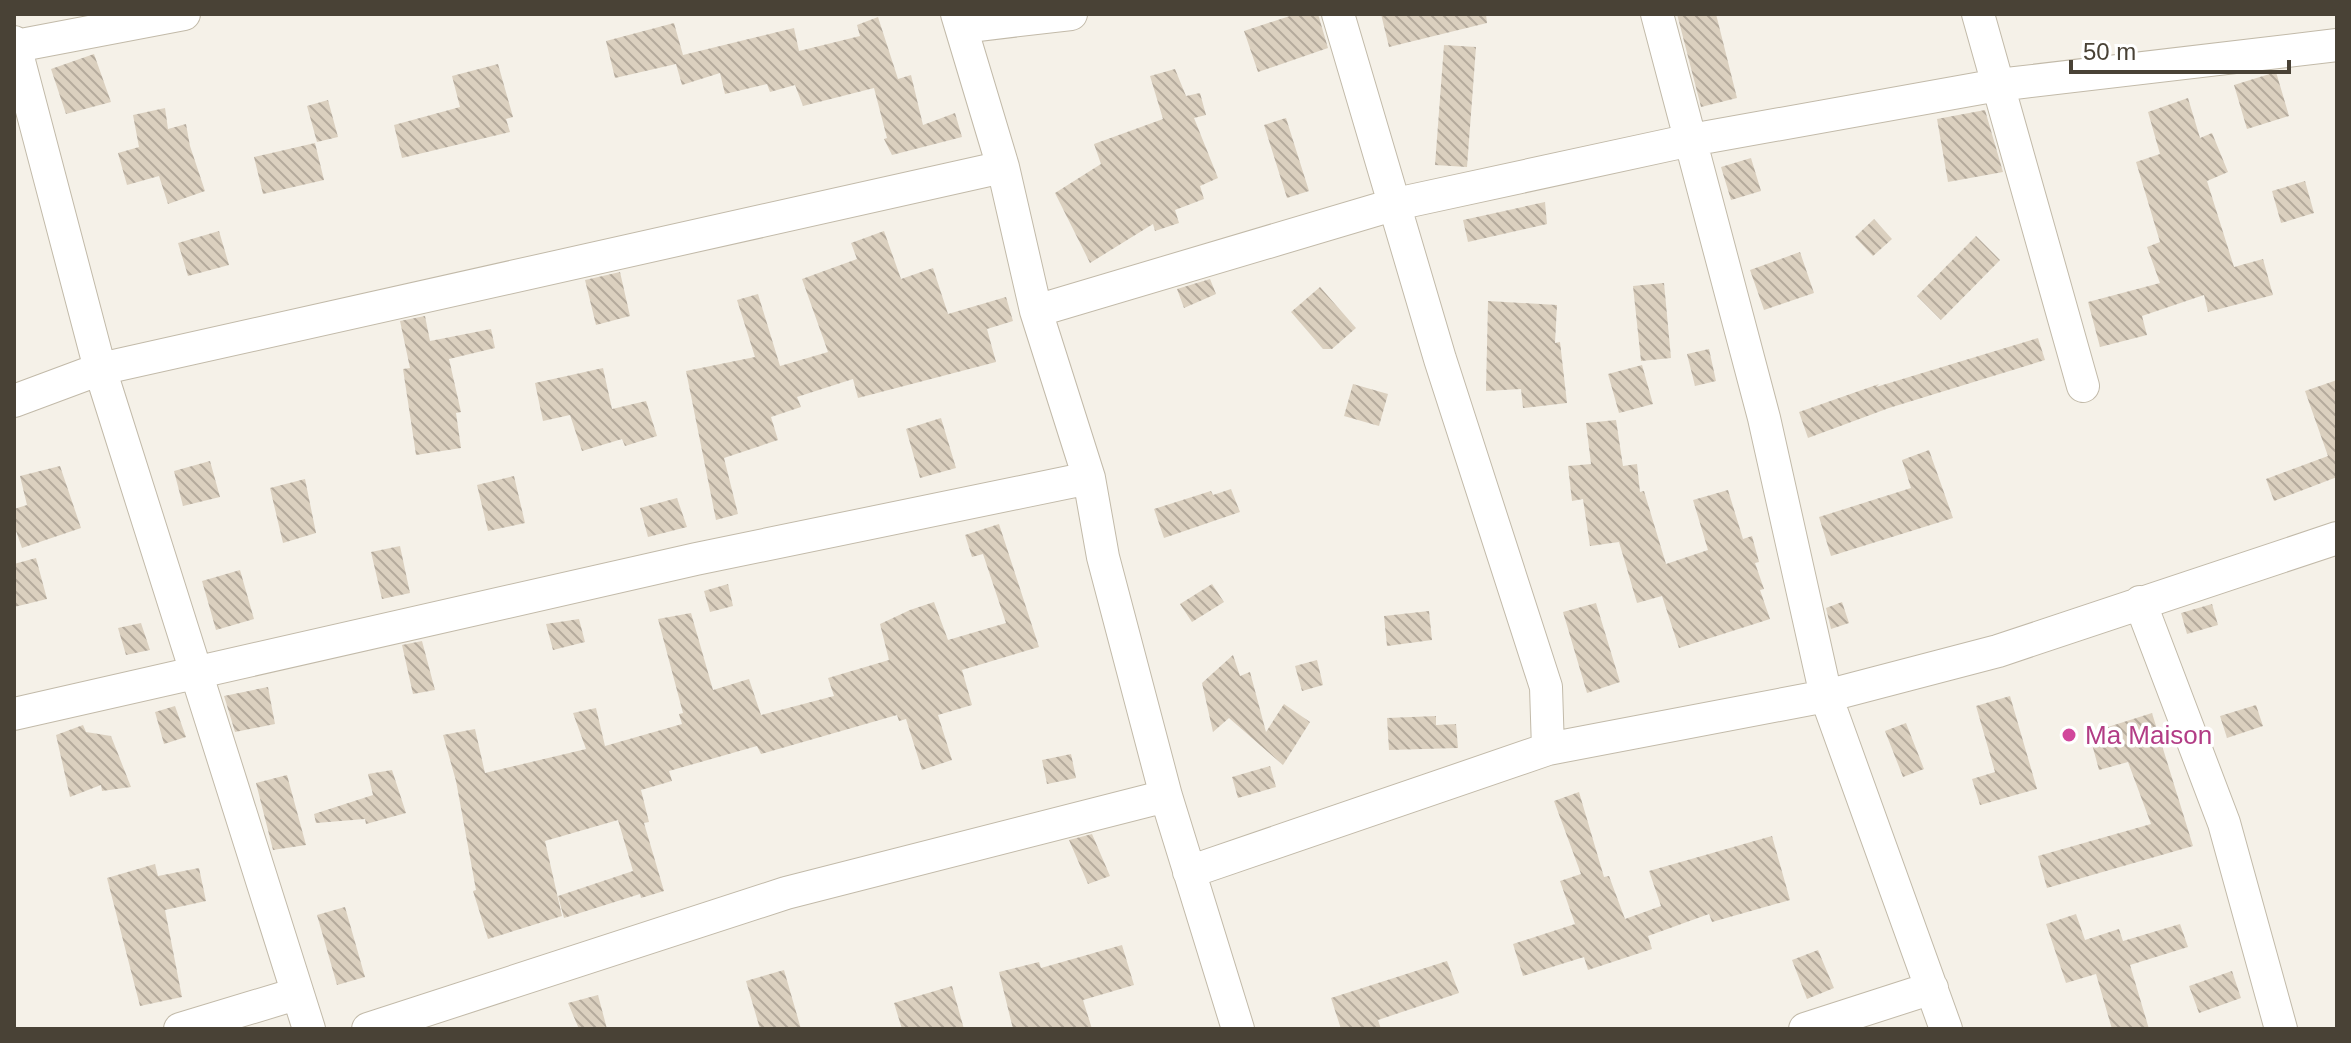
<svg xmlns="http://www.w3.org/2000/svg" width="2351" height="1043" viewBox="0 0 2351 1043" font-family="Helvetica,sans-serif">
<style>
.building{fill:url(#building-back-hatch)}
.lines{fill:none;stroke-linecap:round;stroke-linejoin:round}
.street-casing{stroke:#c2baa9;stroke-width:34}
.street{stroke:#fff;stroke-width:32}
.hotel-dot{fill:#d1479c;stroke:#fff;stroke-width:3}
.labels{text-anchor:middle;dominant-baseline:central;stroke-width:7;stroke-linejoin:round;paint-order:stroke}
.hotel-label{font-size:26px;fill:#b23c85;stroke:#fff;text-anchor:start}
</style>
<defs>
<pattern id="building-back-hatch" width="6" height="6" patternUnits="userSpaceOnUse" patternTransform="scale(2)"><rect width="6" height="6" fill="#dbd0bf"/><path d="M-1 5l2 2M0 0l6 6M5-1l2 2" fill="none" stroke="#b4aa9c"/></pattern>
</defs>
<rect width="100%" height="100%" fill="#f5f1e8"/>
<!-- building -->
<path class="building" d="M 1296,14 L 1318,14 L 1328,48 L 1258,72 L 1244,31 Z
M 1381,14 L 1486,14 L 1487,23 L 1389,47 Z
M 1677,14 L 1716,14 L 1737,98 L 1701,107 Z
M 878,17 L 898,79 L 911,75 L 923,125 L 955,113 L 962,137 L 892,155 L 884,139 L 887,138 L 874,88 L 803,106 L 795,85 L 770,92 L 767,84 L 725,94 L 720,73 L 682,85 L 676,64 L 615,78 L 606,41 L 674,23 L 683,55 L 794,28 L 799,51 L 860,36 L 857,25 Z
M 1444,45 L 1476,47 L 1467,167 L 1435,165 Z
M 94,54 L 111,102 L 66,114 L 51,69 Z
M 498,64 L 513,117 L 506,119 L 510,132 L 402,158 L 394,125 L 460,107 L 452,76 Z
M 1175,69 L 1186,96 L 1200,93 L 1206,115 L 1194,118 L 1218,178 L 1200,186 L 1204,199 L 1175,210 L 1179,223 L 1155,231 L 1153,224 L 1090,263 L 1055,193 L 1101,164 L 1094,144 L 1163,119 L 1150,76 Z
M 2276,72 L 2289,116 L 2247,129 L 2234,85 Z
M 2188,98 L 2200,138 L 2212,133 L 2228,172 L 2207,181 L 2234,267 L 2263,259 L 2273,295 L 2208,312 L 2204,295 L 2142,316 L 2147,335 L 2100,347 L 2088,302 L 2160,283 L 2147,247 L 2160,242 L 2136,162 L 2160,154 L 2148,112 Z
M 328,100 L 338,137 L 317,142 L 307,106 Z
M 165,108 L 168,129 L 186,124 L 190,146 L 205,191 L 168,204 L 159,176 L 127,185 L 118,153 L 139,147 L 133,115 Z
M 1985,110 L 2003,172 L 1948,182 L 1937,119 Z
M 1286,118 L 1309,191 L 1287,198 L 1264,125 Z
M 315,143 L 324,180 L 263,194 L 254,157 Z
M 1751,158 L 1761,191 L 1731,200 L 1721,167 Z
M 2305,181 L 2314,213 L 2281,223 L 2272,191 Z
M 1545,202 L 1547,224 L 1468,242 L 1463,220 Z
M 1874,219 L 1892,239 L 1873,256 L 1855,237 Z
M 219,231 L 229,265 L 188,276 L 178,243 Z
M 884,231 L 901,279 L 933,268 L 948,314 L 1006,297 L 1013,321 L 987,329 L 996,362 L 858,398 L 853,379 L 797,397 L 801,407 L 771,417 L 778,440 L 724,458 L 738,514 L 716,520 L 686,371 L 755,357 L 737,300 L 758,294 L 780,366 L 828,352 L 802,279 L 857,259 L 851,243 Z
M 1976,236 L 2000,260 L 1941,320 L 1917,296 Z
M 1800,252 L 1814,293 L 1764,310 L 1750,270 Z
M 620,272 L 630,316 L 596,325 L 585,280 Z
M 1210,279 L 1216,294 L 1184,308 L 1177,289 Z
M 1664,283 L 1671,358 L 1641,361 L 1633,286 Z
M 1320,287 L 1356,328 L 1332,349 L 1323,349 L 1291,312 Z
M 1488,301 L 1557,305 L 1555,343 L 1560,342 L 1567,403 L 1523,408 L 1521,389 L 1486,391 Z
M 425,316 L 430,341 L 491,329 L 495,348 L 449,359 L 461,412 L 456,413 L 461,448 L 416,455 L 403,369 L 410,368 L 400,321 Z
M 2038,338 L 2045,360 L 1889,408 L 1808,438 L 1799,412 L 1879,384 L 1876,387 Z
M 1709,349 L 1716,381 L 1695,386 L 1687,354 Z
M 1642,365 L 1653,404 L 1619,413 L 1608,374 Z
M 603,368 L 612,409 L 646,401 L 657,436 L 625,446 L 622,439 L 582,451 L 570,415 L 543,421 L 535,383 Z
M 2337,380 L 2337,477 L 2274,501 L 2266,479 L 2328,456 L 2305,391 Z
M 1353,384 L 1388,394 L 1379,426 L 1344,416 Z
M 941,418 L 956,468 L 920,478 L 906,429 Z
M 1616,420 L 1623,466 L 1637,464 L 1640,492 L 1644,491 L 1666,564 L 1708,550 L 1693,500 L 1728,490 L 1743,539 L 1752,536 L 1759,562 L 1755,563 L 1764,589 L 1760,590 L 1770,619 L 1679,648 L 1662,596 L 1637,603 L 1619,542 L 1590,546 L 1583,499 L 1572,501 L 1568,466 L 1591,464 L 1586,423 Z
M 1929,450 L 1953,518 L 1831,556 L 1819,517 L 1911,488 L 1902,460 Z
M 210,461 L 220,497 L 183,506 L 174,471 Z
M 60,466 L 81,528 L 22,548 L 14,525 L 14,509 L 27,505 L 20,476 Z
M 514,476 L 525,523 L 488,531 L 477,485 Z
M 305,479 L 316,533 L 283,543 L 270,488 Z
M 1231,489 L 1240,512 L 1164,538 L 1154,509 L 1211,491 L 1213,495 Z
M 677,498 L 687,527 L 648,537 L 640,508 Z
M 999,524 L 1039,647 L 962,670 L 972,705 L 938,715 L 952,760 L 922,770 L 906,719 L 899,721 L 897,715 L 761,754 L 757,746 L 669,771 L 672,781 L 641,790 L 649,822 L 644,823 L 664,891 L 641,898 L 640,894 L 564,918 L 558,896 L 633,871 L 618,820 L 545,841 L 562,916 L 488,939 L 473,891 L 476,890 L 456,781 L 443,735 L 475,729 L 485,773 L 586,749 L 573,713 L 596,708 L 605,746 L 682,724 L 679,714 L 683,713 L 658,619 L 691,613 L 713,690 L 749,679 L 761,715 L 834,696 L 828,678 L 889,660 L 880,624 L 910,610 L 934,602 L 948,640 L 1006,623 L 983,554 L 972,557 L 965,535 Z
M 400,546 L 410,593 L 382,599 L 371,552 Z
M 36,558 L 47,599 L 14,607 L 14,564 Z
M 240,570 L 254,619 L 216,630 L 202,581 Z
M 728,584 L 733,606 L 710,612 L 704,591 Z
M 1212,584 L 1224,602 L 1192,622 L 1180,604 Z
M 1842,602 L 1849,623 L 1831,629 L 1826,608 Z
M 1596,603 L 1620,682 L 1587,693 L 1563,612 Z
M 2212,604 L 2218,625 L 2187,634 L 2181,613 Z
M 1429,611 L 1432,640 L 1387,646 L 1384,616 Z
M 579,619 L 585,642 L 553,650 L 546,624 Z
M 141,623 L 150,650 L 126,655 L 118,628 Z
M 422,641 L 435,690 L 413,694 L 402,645 Z
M 1233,655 L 1240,676 L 1250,672 L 1266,732 L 1284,704 L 1310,722 L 1283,765 L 1229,718 L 1213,732 L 1202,683 Z
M 1317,660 L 1323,685 L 1302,691 L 1295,666 Z
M 268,687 L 275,724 L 235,732 L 224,696 Z
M 2010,696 L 2037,789 L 1980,805 L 1972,779 L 1995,772 L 1976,706 Z
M 2256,705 L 2263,726 L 2227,738 L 2220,716 Z
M 175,706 L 186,737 L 164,744 L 155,712 Z
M 2152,713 L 2193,846 L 2047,888 L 2038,856 L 2151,824 L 2128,762 L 2099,770 L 2089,733 Z
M 1436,716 L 1436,725 L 1456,724 L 1458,748 L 1389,750 L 1387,718 Z
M 1906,723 L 1924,769 L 1903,777 L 1885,731 Z
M 83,725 L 86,732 L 111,736 L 131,787 L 102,791 L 101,785 L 70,797 L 56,735 Z
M 1071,754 L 1076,778 L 1047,784 L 1042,760 Z
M 1270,766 L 1276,787 L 1238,798 L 1232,777 Z
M 392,770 L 406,813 L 366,824 L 365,819 L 316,823 L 314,814 L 373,795 L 368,774 Z
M 287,775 L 306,845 L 273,850 L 256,783 Z
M 1579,792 L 1604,877 L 1609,876 L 1625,919 L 1661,906 L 1649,871 L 1772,836 L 1790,900 L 1712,922 L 1709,914 L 1648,936 L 1652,949 L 1588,970 L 1584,957 L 1523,976 L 1513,944 L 1575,924 L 1560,881 L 1581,874 L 1554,801 Z
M 1092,834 L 1110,876 L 1088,884 L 1069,840 Z
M 155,864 L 158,876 L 199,868 L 206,901 L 165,910 L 182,997 L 140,1006 L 107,878 Z
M 345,907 L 365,977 L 337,985 L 317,915 Z
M 2076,914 L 2085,940 L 2119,929 L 2123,941 L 2180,924 L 2188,947 L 2130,965 L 2149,1029 L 2112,1029 L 2096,974 L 2066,983 L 2046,924 Z
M 1122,945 L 1134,985 L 1083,1000 L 1092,1029 L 1013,1029 L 999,972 L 1039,962 L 1041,968 Z
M 1818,950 L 1834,988 L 1807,999 L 1792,960 Z
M 1447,961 L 1459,993 L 1378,1020 L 1381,1029 L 1341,1029 L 1331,998 Z
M 784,970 L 801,1029 L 760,1029 L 746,981 Z
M 2232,971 L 2241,998 L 2199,1013 L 2189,986 Z
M 952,986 L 964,1029 L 902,1029 L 894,1003 Z
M 598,995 L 607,1029 L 579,1029 L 568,1003 Z"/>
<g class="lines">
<!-- street casing -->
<g class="street-casing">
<path id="street" d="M 957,14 L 1003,167 L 1036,311 L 1089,478 L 1103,557 L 1166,796 L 1238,1029
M 1338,14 L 1440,359 L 1546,687 L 1548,749
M 1657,14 L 1764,418 L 1826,696 L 1946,1029
M 1978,14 L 2083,386
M 961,27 L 1071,14
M 14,42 L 100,369 L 309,1029
M 16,46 L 184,14
M 1036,311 L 1396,204 L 1691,140 L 1998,85 L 2337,45
M 14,401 L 100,369 L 1003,167
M 2140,602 L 2224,823 L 2281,1029
M 14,714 L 696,559 L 1089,478
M 1189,872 L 1548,749 L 1826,696 L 1998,651 L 2337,538
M 180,1029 L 296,994
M 368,1029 L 786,893 L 1166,796
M 1805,1029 L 1932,988"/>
</g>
<!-- street -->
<use href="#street" class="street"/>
</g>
<!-- markers -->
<circle class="hotel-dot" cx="2069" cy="735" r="8"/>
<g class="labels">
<!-- hotel labels -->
<g class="hotel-label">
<text x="2085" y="735">Ma Maison</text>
</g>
</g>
<!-- border -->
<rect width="2351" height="1043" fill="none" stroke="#494236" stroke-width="32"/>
<!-- scale -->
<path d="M2071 60v12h218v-12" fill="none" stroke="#494236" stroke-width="4"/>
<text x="2083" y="60" font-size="24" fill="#494236" stroke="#ffffff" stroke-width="6" paint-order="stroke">50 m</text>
</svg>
